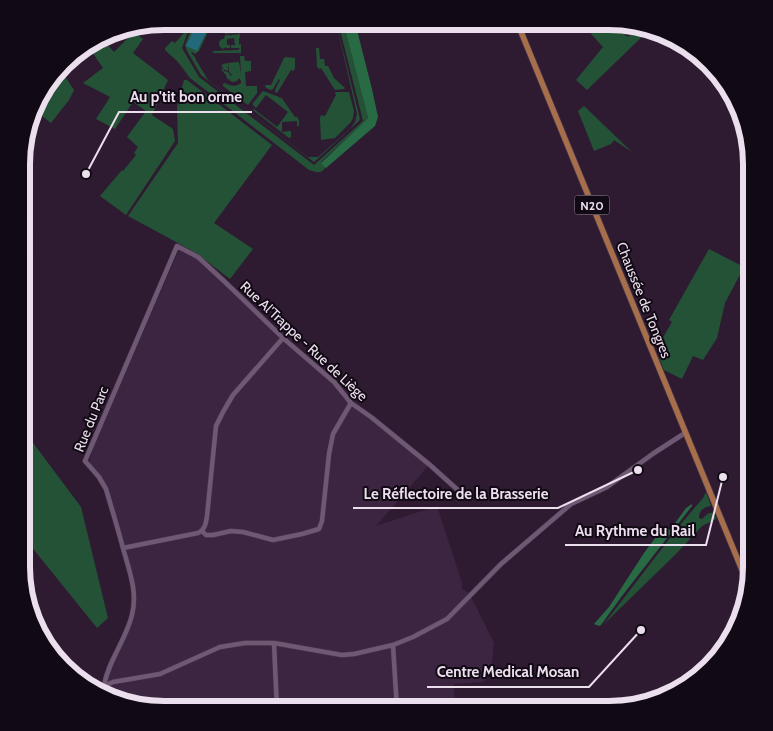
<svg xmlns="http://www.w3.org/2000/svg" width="773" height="731" viewBox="0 0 773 731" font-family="Cabin,sans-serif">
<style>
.built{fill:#3c2541}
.green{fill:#245236}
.forest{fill:#276a43}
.water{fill:#24687c}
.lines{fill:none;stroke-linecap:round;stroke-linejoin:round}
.minor-casing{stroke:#453548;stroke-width:5.5}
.major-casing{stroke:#453548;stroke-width:7}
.minor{stroke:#6e5873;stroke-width:4.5}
.major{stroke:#a66e4b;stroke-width:5.5}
.labels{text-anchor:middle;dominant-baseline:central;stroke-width:4;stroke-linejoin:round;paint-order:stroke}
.shield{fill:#110913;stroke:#aa9eac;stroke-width:1}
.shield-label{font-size:12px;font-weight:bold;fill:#ebdeed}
.street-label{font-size:14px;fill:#ebdeed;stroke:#110913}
.rim{fill:none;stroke:#ebdeed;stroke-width:6}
.leader{fill:none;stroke:#ebdeed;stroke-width:2}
.callout-dot{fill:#ebdeed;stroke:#110913;stroke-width:2}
.callout-label{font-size:15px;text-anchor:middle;font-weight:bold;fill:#ebdeed;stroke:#110913;stroke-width:4;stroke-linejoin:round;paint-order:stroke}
</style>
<rect width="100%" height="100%" fill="#2e1b32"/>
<!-- built -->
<path class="built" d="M 179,250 L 198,259 L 351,401 L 428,466 L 376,526 L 437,506 L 462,583 L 462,589 L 469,593 L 494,643 L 491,674 L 483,682 L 454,684 L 455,709 L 155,709 L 101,695 L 98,693 L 134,619 L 136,595 L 133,576 L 109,489 L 89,462 L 93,448 Z"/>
<!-- green -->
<path class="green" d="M 198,21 L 202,21 L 195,27 L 209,28 L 209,21 L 212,23 L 199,51 L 195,54 L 192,52 L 191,53 L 195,57 L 196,60 L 208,80 L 308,157 L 318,157 L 351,128 L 355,122 L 357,114 L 336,22 L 360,119 L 359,121 L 314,162 L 201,75 L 187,51 L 185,45 L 192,28 Z
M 246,21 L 260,21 L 260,23 L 239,24 L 240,38 L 239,38 L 239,45 L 241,44 L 241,53 L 212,53 L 214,51 L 238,50 L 240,48 L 231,48 L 231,45 L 235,45 L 234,38 L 227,39 L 227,45 L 230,45 L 230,48 L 226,48 L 226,47 L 223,49 L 220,47 C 218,44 219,41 222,39 L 224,39 L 225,35 L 230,35 L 231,36 L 232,35 L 239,34 L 237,26 L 237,33 L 225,34 L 223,29 L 226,26 L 222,28 L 220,27 L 220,24 Z
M 338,22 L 343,22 L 368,118 L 321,162 L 326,167 C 320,175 317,172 309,170 L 190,78 L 178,62 L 165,50 L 165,48 L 172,41 L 175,43 L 190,26 L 182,48 L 199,77 L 314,165 L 363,121 Z
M 602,22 L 607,22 L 628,37 L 639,26 L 649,30 L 587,90 L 576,80 L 603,47 L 591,34 Z
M 134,32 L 143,39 L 133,53 L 168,80 L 152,115 L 173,129 L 175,141 L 126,215 L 100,196 L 122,170 L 123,171 L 136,155 L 134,153 L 138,147 L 127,137 L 146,111 L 133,102 L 115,129 L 96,119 L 110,97 L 83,83 L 103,68 L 88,46 L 103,38 L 102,39 L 114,52 Z
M 316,48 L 319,48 L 320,59 L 324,59 L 325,66 L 328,66 L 334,78 L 345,88 L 344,89 L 335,90 L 321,68 L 319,69 L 317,67 Z
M 240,56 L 244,56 L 245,61 L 251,61 L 251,71 L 245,72 L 246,86 L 257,86 L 257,93 L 248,105 L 223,86 L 223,84 L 225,83 C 230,86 237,87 241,83 L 241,81 L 239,78 L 237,81 L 233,82 L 230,81 L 229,79 L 227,79 C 227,73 222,73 221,68 L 223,69 L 223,67 L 221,67 L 223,64 L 228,63 L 228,67 L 227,68 L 228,68 L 228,71 L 222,69 L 224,71 L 228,72 L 231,76 L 232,75 L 229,72 L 228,63 L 239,62 L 241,74 Z
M 286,57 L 295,58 L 295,68 L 294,71 L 291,70 L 277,93 L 275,92 L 275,90 L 280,80 L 279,79 L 273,89 L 271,90 L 266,88 L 265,85 L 271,85 L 284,58 Z
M 60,69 L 74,90 L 69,100 L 51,123 L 38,113 L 48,101 L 40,95 Z
M 184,80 L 187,80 L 272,145 L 214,223 L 253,249 L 230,279 L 204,259 L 189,249 L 128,216 L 178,143 L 177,107 Z
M 263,91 L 279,97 L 280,99 L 281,97 L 295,117 L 297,117 L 299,120 L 299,126 L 297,126 L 297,121 L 282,122 L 282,132 L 291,131 L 291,137 L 289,138 L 253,110 L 254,109 L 277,127 L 288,112 L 266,95 L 256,108 L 253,105 L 253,103 Z
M 335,92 L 349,92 L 354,111 L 353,118 L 351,122 L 335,138 L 321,140 L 320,118 L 321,115 L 325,116 L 336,95 Z
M 584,106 L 632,152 L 614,140 L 611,144 L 594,151 L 578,111 Z
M 709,249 L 744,267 L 725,303 L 717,338 L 703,360 L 693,356 L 682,379 L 664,370 L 659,358 L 667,355 L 668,353 L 661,341 L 672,322 L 669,320 Z
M 22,428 L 81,507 L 108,618 L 97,628 L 22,535 Z
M 706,492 L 711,506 C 704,507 699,510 699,518 L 702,519 C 706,516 708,512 714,513 L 716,519 L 702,526 L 677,553 L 604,624 L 680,525 L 703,498 Z"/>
<!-- forest -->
<path class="forest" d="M 343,22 L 355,22 L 372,89 L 378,117 L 375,126 L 326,168 L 321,163 L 368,118 Z
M 692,504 L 692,506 L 622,596 L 601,625 L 599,626 L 594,624 L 609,607 L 644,553 L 664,526 L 670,530 L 686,508 Z"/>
<!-- water -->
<path class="water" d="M 202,21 L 209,21 L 209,27 L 197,51 L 186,46 L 195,27 Z"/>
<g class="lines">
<!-- minor casing -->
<g class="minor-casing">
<path id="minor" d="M 202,531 L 206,535 L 213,535 L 231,531 L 243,532 L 273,540 L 302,534 L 319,529 L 322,521 L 329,454 L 333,434 L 351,403
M 123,548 L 198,533 C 205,530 206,523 207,516 L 216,426 L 223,412 L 233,395 L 283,338
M 274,643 L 277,709
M 393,645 L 397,709
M 104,686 C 108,661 126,640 132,615 C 138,592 129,570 123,548 C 118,529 112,509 106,489 L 99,477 L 85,461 L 177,246 L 198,257 L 225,282 L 283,338 L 334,382 L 351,403 L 371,417 L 430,465 L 460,492
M 97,692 L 104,686 L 113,682 L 160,674 L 220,647 L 245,643 L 274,643 L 342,655 L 354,654 L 393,645 L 413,637 L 447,619 L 501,564 L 571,504 L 607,487 L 654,453 L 685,433"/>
</g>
<!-- major casing -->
<g class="major-casing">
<path id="major" d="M 517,22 L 749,587"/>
</g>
<!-- minor -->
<use href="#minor" class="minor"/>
<!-- major -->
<use href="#major" class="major"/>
</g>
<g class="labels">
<!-- shield labels -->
<rect class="shield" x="574.5" y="195.5" width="35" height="19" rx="4"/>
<g class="shield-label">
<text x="592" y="205">N20</text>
</g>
<!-- street labels -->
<g class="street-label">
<text transform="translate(644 300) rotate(68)">Chaussée de Tongres</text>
<text transform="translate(304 341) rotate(43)">Rue Al'Trappe - Rue de Liège</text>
<text transform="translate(91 419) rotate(-68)">Rue du Parc</text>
</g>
</g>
<!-- crop -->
<path d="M0 0H773V731H0ZM164 30H609A134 134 0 0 1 743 164V567A134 134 0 0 1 609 701H164A134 134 0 0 1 30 567V164A134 134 0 0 1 164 30Z" fill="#110913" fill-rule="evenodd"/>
<path class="rim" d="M164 30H609A134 134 0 0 1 743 164V567A134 134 0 0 1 609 701H164A134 134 0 0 1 30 567V164A134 134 0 0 1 164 30Z"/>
<!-- callouts -->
<path class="leader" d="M86 174L119 112H252M638 470L558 508H353M723 477L706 545H565M641 630L589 687H427"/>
<g class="callout-dot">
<circle cx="86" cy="174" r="5"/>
<circle cx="638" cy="470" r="5"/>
<circle cx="723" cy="477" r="5"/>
<circle cx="641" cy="630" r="5"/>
</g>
<g class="callout-label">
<text x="186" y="102">Au p'tit bon orme</text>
<text x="456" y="499">Le Réflectoire de la Brasserie</text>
<text x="635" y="536">Au Rythme du Rail</text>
<text x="508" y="677">Centre Medical Mosan</text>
</g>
</svg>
